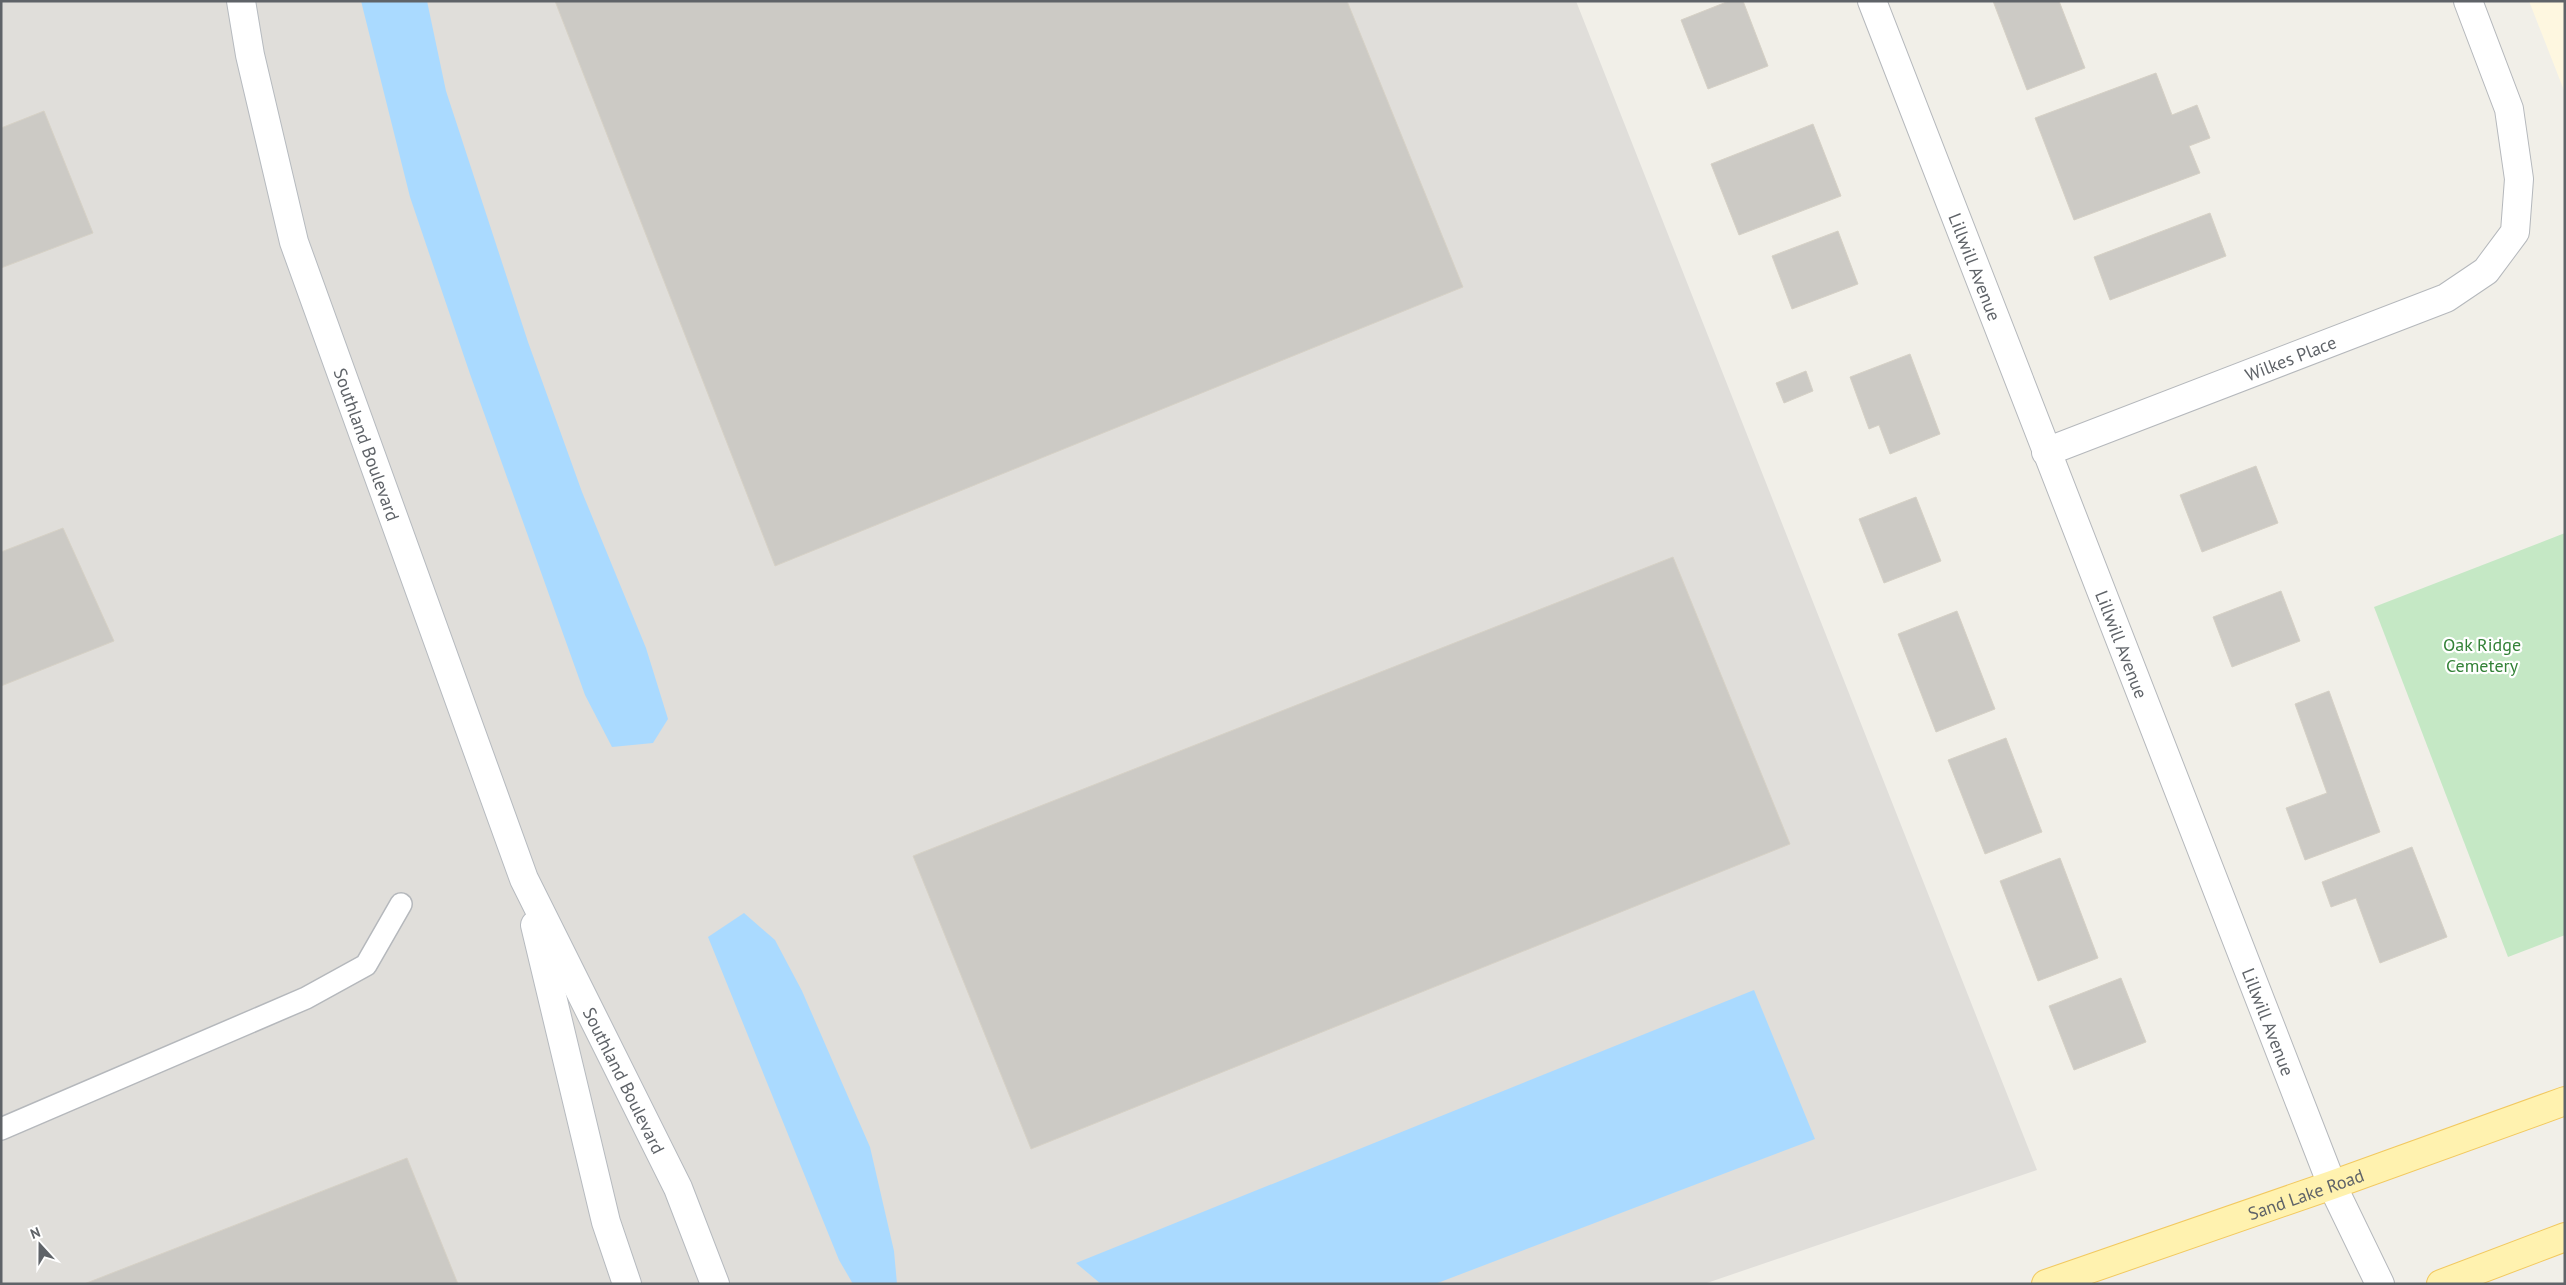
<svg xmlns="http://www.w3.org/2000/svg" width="2566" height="1285" viewBox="0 0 2566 1285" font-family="'PT Sans',sans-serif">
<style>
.commercial{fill:#fef7e0}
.industrial{fill:#e0deda}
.green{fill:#c5e8c5}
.water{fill:#aadaff}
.building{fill:#cccac5;stroke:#d6d1c6}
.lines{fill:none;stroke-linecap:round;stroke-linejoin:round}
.lane-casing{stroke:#b5b8bc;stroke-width:24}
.street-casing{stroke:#b5b8bc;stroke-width:30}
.secondary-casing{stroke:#b6babf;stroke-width:30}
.primary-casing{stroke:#f2c960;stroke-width:30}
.lane{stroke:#fff;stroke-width:21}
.street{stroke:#fff;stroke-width:28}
.secondary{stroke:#fff;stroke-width:28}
.primary{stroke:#fff2af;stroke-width:28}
.labels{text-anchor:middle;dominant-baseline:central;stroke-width:4.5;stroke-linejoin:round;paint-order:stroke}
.street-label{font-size:18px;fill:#5f6368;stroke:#fff}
.park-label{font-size:18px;fill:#348238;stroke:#fff}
</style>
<rect width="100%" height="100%" fill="#f1efe8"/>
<!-- commercial -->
<path class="commercial" d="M 2529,1 L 2565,1 L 2565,93 Z"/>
<!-- industrial -->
<path class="industrial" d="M 1,1 L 1576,1 L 2037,1170 L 1704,1284 L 1,1284 Z"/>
<!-- green -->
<path class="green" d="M 2565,533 L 2565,935 L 2508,957 L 2374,607 Z"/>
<!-- water -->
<path class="water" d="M 361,1 L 427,1 L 446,91 L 528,342 L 582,492 L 646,648 L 668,719 L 653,743 L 612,747 L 585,695 L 470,374 L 410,197 Z
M 744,913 L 775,940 L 802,991 L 870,1147 L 894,1251 L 897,1284 L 853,1284 L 839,1260 L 708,937 Z
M 1754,990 L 1815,1139 L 1435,1284 L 1101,1284 L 1076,1263 Z"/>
<!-- building -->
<path class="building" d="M 555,1 L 1347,1 L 1463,287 L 775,566 Z
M 1729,1 L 1743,1 L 1768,66 L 1708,89 L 1681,20 Z
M 1993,1 L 2059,1 L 2085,68 L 2027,90 Z
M 2156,73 L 2172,115 L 2197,105 L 2210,138 L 2189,146 L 2200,173 L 2074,220 L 2035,118 Z
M 44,111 L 93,233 L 1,268 L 1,128 Z
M 1813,124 L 1841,196 L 1739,235 L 1711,164 Z
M 2210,213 L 2226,256 L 2110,300 L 2094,257 Z
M 1838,231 L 1858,284 L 1792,309 L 1772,256 Z
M 1910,354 L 1940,434 L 1890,454 L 1879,425 L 1869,429 L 1850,377 Z
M 1806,371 L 1813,391 L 1784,403 L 1776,383 Z
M 2256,466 L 2278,523 L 2202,552 L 2180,495 Z
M 1916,497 L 1941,561 L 1884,583 L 1859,519 Z
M 63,528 L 114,641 L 1,686 L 1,552 Z
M 1673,557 L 1790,844 L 1031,1149 L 913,856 Z
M 2281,591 L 2300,641 L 2232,667 L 2213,617 Z
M 1957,611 L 1995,709 L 1936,732 L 1898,634 Z
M 2329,691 L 2380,832 L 2305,860 L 2286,808 L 2327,793 L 2295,704 Z
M 2006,738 L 2042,832 L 1985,854 L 1948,760 Z
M 2412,847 L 2447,937 L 2380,963 L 2356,898 L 2331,907 L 2322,882 Z
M 2060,858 L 2098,958 L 2038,981 L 2000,881 Z
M 2121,978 L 2146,1042 L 2074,1070 L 2049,1006 Z
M 407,1158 L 458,1284 L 84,1284 Z"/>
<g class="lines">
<!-- lane casing -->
<g class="lane-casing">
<path id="lane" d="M 1,1129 L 306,998 L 366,965 L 401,904"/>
</g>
<!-- street casing -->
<g class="street-casing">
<g id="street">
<path id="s1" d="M 1872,1 L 2332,1185 L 2380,1284"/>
<path id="s2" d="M 2046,452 L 2446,298 L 2486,271 L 2515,232 L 2519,179 L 2509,109 L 2468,1"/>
</g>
</g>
<!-- secondary casing -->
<g class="secondary-casing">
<g id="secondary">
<path id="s3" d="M 241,1 L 250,55 L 294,242 L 524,879 L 678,1188 L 715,1284"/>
<path d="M 535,925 L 606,1222 L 627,1284"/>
</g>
</g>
<!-- primary casing -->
<g class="primary-casing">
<g id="primary">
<path id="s4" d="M 2046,1284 L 2332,1185 L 2565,1101"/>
<path d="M 2441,1284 L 2565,1237"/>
</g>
</g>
<!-- lane -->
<use href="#lane" class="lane"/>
<!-- street -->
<use href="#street" class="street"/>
<!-- secondary -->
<use href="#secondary" class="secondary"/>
<!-- primary -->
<use href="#primary" class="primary"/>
</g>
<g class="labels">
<!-- street labels -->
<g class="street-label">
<text stroke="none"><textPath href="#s1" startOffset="285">Lillwill Avenue</textPath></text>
<text stroke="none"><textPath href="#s2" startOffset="262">Wilkes Place</textPath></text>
<text stroke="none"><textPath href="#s3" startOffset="462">Southland Boulevard</textPath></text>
<text stroke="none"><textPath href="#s1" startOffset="690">Lillwill Avenue</textPath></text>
<text stroke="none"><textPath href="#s1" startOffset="1095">Lillwill Avenue</textPath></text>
<text stroke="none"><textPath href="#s3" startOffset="1149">Southland Boulevard</textPath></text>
<text stroke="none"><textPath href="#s4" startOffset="275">Sand Lake Road</textPath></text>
</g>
<!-- park labels -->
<g class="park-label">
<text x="2482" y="644">Oak Ridge<tspan x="2482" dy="21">Cemetery</tspan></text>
</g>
</g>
<!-- border -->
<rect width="2566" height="1285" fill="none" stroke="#5f6368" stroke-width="5"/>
<!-- north arrow -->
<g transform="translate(40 1245) rotate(339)" stroke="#ffffff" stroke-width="4" paint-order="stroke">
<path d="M0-4L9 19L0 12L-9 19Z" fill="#5f6368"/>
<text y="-8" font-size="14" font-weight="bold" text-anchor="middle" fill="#5f6368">N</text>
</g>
</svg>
